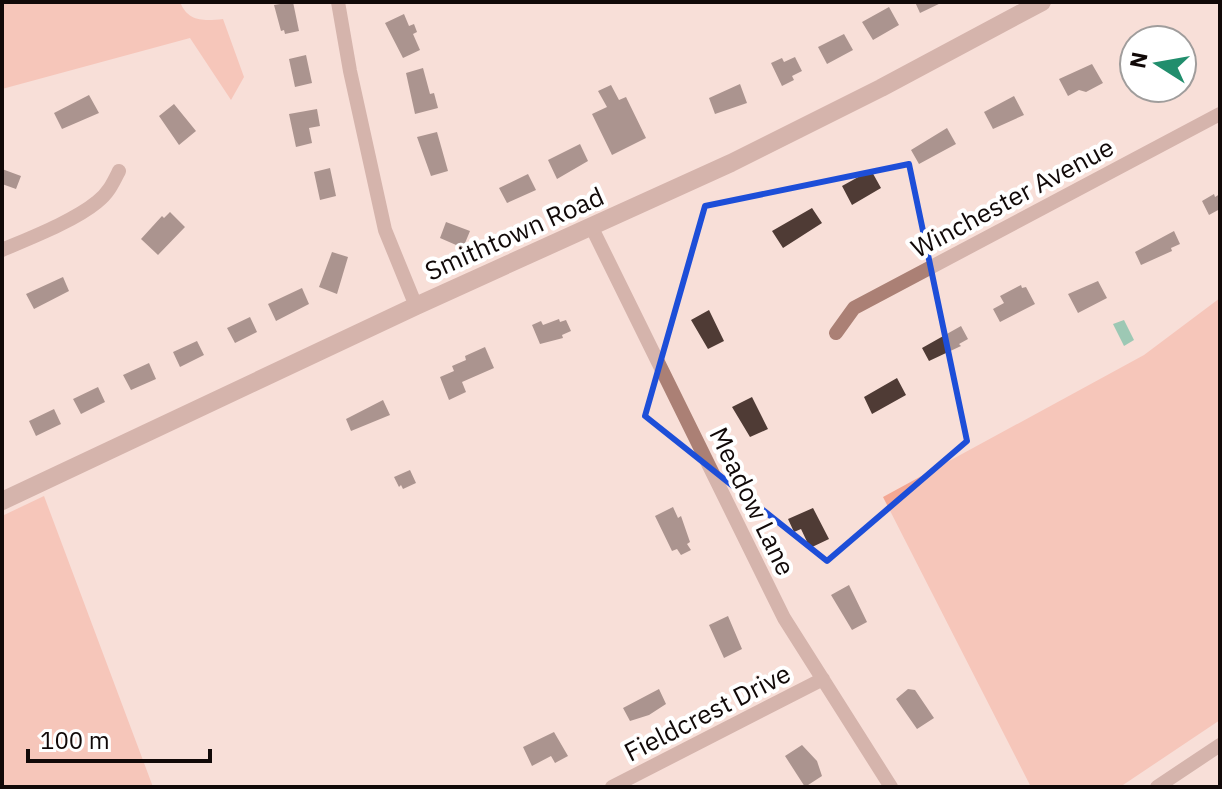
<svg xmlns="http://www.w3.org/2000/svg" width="1222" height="789" viewBox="0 0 1222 789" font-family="'IBM Plex Sans',sans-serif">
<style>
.green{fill:#f4a894}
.water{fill:#2fae87}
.building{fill:#4f3b35}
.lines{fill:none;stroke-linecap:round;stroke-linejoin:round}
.minor{stroke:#ab8075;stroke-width:14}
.tertiary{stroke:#ab8075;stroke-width:18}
.marked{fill:none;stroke:#1d4ed8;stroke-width:6;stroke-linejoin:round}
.labels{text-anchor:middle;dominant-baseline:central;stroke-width:8;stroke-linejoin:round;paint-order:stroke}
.street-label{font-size:26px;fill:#110908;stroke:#fff}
</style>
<rect width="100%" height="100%" fill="#f8dfd8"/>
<!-- green -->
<path class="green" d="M 2,2 L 180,2 C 188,22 204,21 223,19 L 244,77 L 231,100 L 190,38 L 2,89 Z
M 1220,298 L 1220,720 L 1120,787 L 1031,787 L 883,497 L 1144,355 Z
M 44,496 L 153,787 L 2,787 L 2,516 Z"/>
<!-- water -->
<path class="water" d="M 1124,320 L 1134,340 L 1124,346 L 1113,324 Z"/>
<!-- building -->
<path class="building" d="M 293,2 L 299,31 L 285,34 L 284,30 L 281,31 L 274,5 Z
M 915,2 L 943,2 L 920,13 Z
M 889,7 L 899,25 L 873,40 L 862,22 Z
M 404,14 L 409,26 L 414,24 L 417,32 L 413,34 L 420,50 L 403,58 L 385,23 Z
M 844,34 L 853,50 L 827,64 L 818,47 Z
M 306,55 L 312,83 L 295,87 L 289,59 Z
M 795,57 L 802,71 L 792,76 L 794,80 L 782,86 L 771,63 L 782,58 L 784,62 Z
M 1092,64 L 1103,83 L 1086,92 L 1079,90 L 1068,96 L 1059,79 Z
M 423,68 L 430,94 L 434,93 L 438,108 L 415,114 L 406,73 Z
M 740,84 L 747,103 L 715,114 L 709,98 Z
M 611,85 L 619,100 L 626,97 L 646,138 L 612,155 L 592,114 L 607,107 L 598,91 Z
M 89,95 L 99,113 L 62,129 L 54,113 Z
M 1014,96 L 1024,115 L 993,129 L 984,112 Z
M 174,104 L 196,131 L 179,145 L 159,116 Z
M 317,109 L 320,126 L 309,128 L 312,143 L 296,147 L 289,114 Z
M 947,128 L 956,144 L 919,164 L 911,150 Z
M 437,132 L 448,171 L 431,176 L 417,137 Z
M 580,144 L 588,161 L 557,179 L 548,160 Z
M 330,168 L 336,196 L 320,200 L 314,172 Z
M 2,169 L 21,176 L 16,189 L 2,184 Z
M 871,170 L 881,188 L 852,205 L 842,186 Z
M 528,174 L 536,190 L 507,203 L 499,188 Z
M 1214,194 L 1215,197 L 1220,194 L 1220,209 L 1209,215 L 1202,201 Z
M 812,208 L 822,223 L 783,248 L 772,231 Z
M 170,212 L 185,227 L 158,255 L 141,239 L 162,216 L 164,218 Z
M 446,222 L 470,231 L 463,248 L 440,238 Z
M 1174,231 L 1180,244 L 1171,248 L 1172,251 L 1141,265 L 1135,252 Z
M 332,252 L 348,257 L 337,294 L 319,287 Z
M 63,277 L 69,291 L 34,309 L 26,294 Z
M 1098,281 L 1107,298 L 1078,313 L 1068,294 Z
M 1021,285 L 1022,288 L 1026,287 L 1035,304 L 1000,322 L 993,309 L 1004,303 L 1000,296 Z
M 302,288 L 309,304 L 276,321 L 268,304 Z
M 709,310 L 724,341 L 708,349 L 691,320 Z
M 250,317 L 257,332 L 235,343 L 227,328 Z
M 559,319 L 560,322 L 566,320 L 571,331 L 562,335 L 563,338 L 540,344 L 532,325 L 541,321 L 543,325 Z
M 961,326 L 968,339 L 959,344 L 961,346 L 929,361 L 922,348 Z
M 197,341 L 204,355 L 180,367 L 173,352 Z
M 485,347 L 494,368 L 462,382 L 466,392 L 449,400 L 440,377 L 454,371 L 452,366 L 466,360 L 465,356 Z
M 149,363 L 156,379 L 131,390 L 123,375 Z
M 897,378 L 906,395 L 872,414 L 864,397 Z
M 98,387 L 105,402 L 81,414 L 73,399 Z
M 752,397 L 768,429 L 750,437 L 732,407 Z
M 383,400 L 390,415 L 351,431 L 346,419 Z
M 54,409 L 61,424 L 36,436 L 29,421 Z
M 410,470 L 416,483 L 403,489 L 401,485 L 399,487 L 394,477 Z
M 673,507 L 678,518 L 681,516 L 690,542 L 687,544 L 691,550 L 681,555 L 677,549 L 672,551 L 655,516 Z
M 813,508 L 829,539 L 810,548 L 801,529 L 794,532 L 788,519 Z
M 849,585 L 867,622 L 852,630 L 831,595 Z
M 728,616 L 742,649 L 724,658 L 709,625 Z
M 659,689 L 666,704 L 649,715 L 630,721 L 623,708 Z
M 908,689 L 915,690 L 934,718 L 917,729 L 896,699 Z
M 554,732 L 568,756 L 555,763 L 551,756 L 532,766 L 523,747 Z
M 802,745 L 817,761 L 822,776 L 805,787 L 785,756 Z"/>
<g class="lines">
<!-- minor -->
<path class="minor" d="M 338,2 L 350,71 L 385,230 L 416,306
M 591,226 L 784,618 L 891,787
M 2,250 C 30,238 74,221 97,202 C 108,194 113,183 119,171
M 836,333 L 854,308 L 1220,114
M 612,787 L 823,679
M 1157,787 L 1220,745"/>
<!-- tertiary -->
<path class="tertiary" d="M 2,501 L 416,306 L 731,163 L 881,88 L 1042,2"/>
</g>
<!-- marked area -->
<path d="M0 0H1222V789H0ZM 909,164 L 967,441 L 827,561 L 645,416 L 705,206 Z" fill="#f8dfd8" fill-opacity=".55" fill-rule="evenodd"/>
<path class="marked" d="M 909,164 L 967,441 L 827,561 L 645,416 L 705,206 Z"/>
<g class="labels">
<!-- street labels -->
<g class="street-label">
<text transform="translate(1012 197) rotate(-28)">Winchester Avenue</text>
<text transform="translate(514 233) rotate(-24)">Smithtown Road</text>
<text transform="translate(753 501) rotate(64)">Meadow Lane</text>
<text transform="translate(707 712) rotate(-27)">Fieldcrest Drive</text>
</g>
</g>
<!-- border -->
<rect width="1222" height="789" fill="none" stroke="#110908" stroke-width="8"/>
<!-- north arrow -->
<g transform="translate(1158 64) rotate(281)"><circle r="38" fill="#ffffff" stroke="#a09d9c" stroke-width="2"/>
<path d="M0-6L14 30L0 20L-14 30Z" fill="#218e6d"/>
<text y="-12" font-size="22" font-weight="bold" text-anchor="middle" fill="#110908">N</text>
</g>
<!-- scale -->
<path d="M28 749v12h182v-12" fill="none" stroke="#110908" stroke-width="4"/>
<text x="40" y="749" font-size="24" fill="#110908" stroke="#ffffff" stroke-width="6" paint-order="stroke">100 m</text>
</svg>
